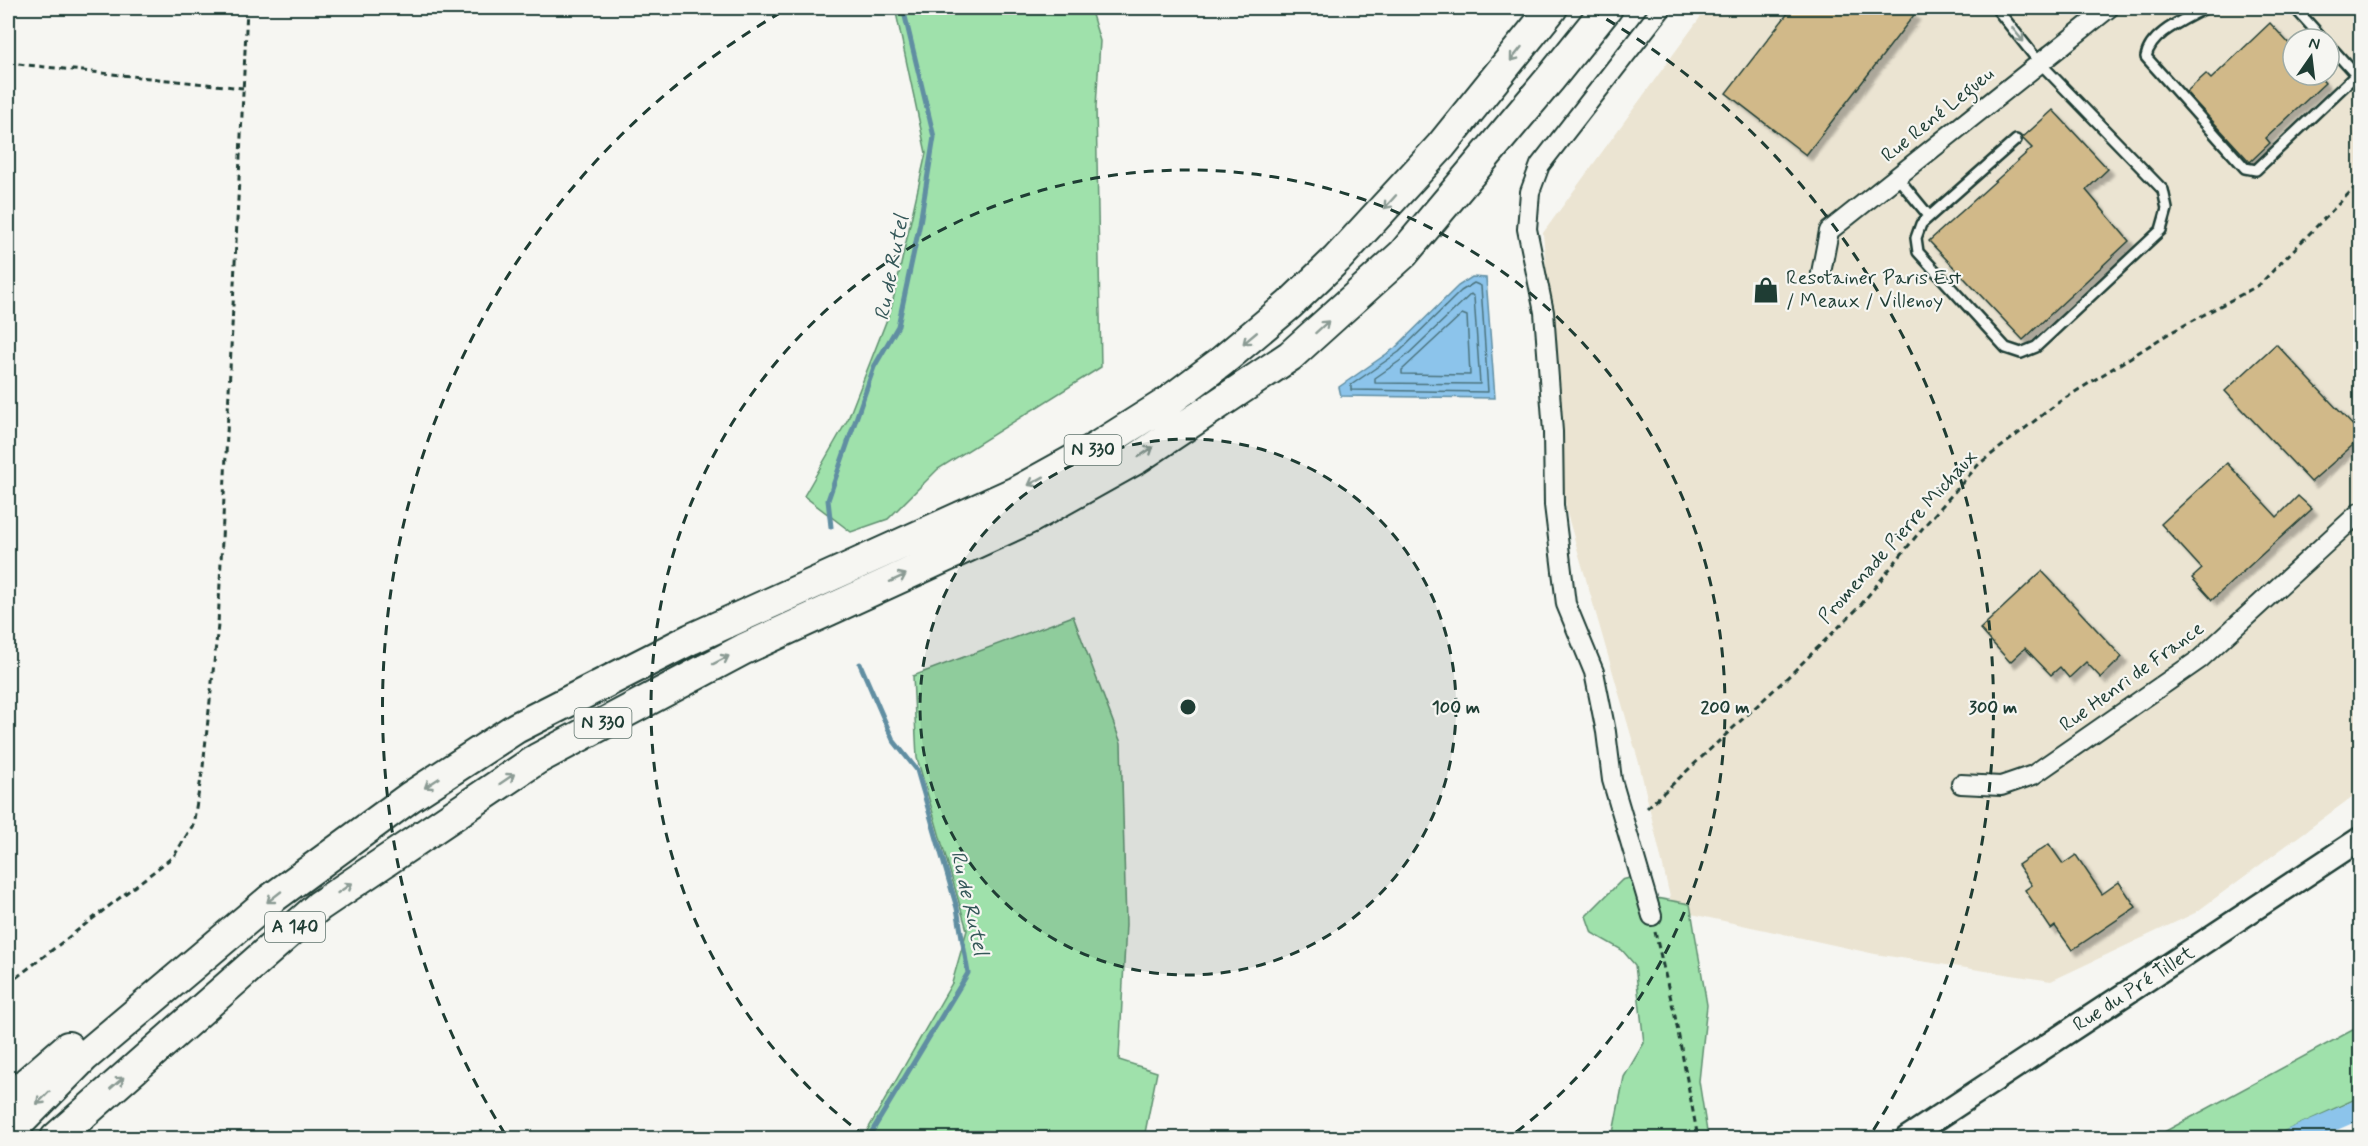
<svg xmlns="http://www.w3.org/2000/svg" width="2368" height="1146" viewBox="0 0 2368 1146" font-family="Mynerve,sans-serif">
<style>
.built{fill:#ebe4d2;fill-rule:evenodd}
.green{fill:#9fe1ab;stroke:#5f8f70;stroke-width:1.5}
.water{fill:#8cc4eb;stroke:#608ea2;stroke-width:1.5}
.lines{fill:none;stroke-linecap:round;stroke-linejoin:round}
.shore{stroke:#4b737d;stroke-width:1.5}
.stream{stroke:#608ea2;stroke-width:5}
.canal{stroke:#8cc4eb;stroke-width:20}
.building{fill:#d1b989;stroke:#1f3d34;stroke-width:1.5;filter:url(#shadow)}
.service-casing{stroke:#1f3d34;stroke-width:14}
.minor-casing{stroke:#1f3d34;stroke-width:22}
.tertiary-casing{stroke:#1f3d34;stroke-width:27}
.trunk-casing{stroke:#1f3d34;stroke-width:34}
.path{stroke:#1f3d34;stroke-width:3;stroke-dasharray:6 4.5;stroke-linecap:butt}
.service{stroke:#f6f6f2;stroke-width:9}
.minor{stroke:#f6f6f2;stroke-width:18}
.tertiary{stroke:#f6f6f2;stroke-width:22}
.trunk{stroke:#f6f6f2;stroke-width:30}
.oneway{stroke:#8a9a93}
.ring{fill:none;stroke:#1f3d34;stroke-width:3;stroke-dasharray:10 8}
.labels{text-anchor:middle;dominant-baseline:central;stroke-width:4.5;stroke-linejoin:round;paint-order:stroke}
.shield{fill:#f6f6f2;stroke:#60746d;stroke-width:1.5}
.shield-label{font-size:18px;font-weight:bold;fill:#1f3d34}
.street-label{font-size:20px;fill:#1f3d34;stroke:#f6f6f2}
.poi-label{font-size:20px;fill:#1f3d34;stroke:#f6f6f2;text-anchor:start}
.water-label{font-size:21px;font-style:italic;fill:#355859;stroke:#f6f6f2}
.centre{fill:#1f3d34;stroke:#f6f6f2;stroke-width:3}
.ring-label{font-size:18px;text-anchor:middle;font-weight:bold;fill:#1f3d34;stroke:#f6f6f2;stroke-width:4.5;stroke-linejoin:round;paint-order:stroke}
</style>
<defs>
<filter id="shadow"><feDropShadow dx="5.5" dy="5.5" stdDeviation="1.5" flood-color="#0004"/></filter>
</defs>
<rect width="100%" height="100%" fill="#f6f6f2"/>
<filter id="ink" filterUnits="userSpaceOnUse"><feTurbulence type="fractalNoise" baseFrequency=".0167" numOctaves="2"/><feDisplacementMap in="SourceGraphic" scale="12" xChannelSelector="R" yChannelSelector="G"/><feConvolveMatrix kernelMatrix="1 2 1 2 8 2 1 2 1" color-interpolation-filters="sRGB"/></filter>
<g filter="url(#ink)">
<!-- built -->
<path class="built" d="M 1707,8 L 2360,8 L 2360,791 L 2195,913 L 2051,981 L 1875,954 L 1673,910 L 1639,763 L 1566,510 L 1543,233 ZM 2293,39 L 2329,39 L 2329,75 L 2293,75 Z"/>
<!-- green -->
<path class="green" d="M 895,8 L 1090,8 L 1100,41 L 1096,107 L 1101,367 L 938,469 L 888,519 L 851,532 L 804,496 L 848,419 L 891,309 L 926,153 Z
M 1073,616 L 1121,743 L 1126,924 L 1119,1060 L 1157,1072 L 1144,1138 L 863,1138 L 952,983 L 967,930 L 917,758 L 913,676 Z
M 1637,876 L 1639,895 L 1690,904 L 1707,1005 L 1699,1081 L 1708,1138 L 1606,1138 L 1613,1133 L 1624,1077 L 1644,1043 L 1635,965 L 1622,950 L 1592,933 L 1586,916 L 1622,880 Z
M 2360,1026 L 2360,1097 L 2270,1138 L 2153,1138 Z"/>
<!-- water -->
<path class="water" d="M 1472,277 L 1486,278 L 1495,398 L 1341,396 L 1339,387 L 1395,348 L 1458,286 Z"/>
<g class="lines">
<!-- shore -->
<path class="shore" d="M 1474,283 L 1481,286 L 1488,392 L 1351,390 L 1351,385 L 1399,352 L 1461,291 Z
M 1471,294 L 1474,297 L 1480,384 L 1375,383 L 1375,378 L 1404,358 Z
M 1462,314 L 1467,316 L 1470,375 L 1402,374 L 1402,370 Z"/>
<!-- stream -->
<path class="stream" d="M 831,527 L 828,500 L 874,367 L 898,326 L 920,223 L 934,137 L 903,8
M 860,664 L 893,740 L 917,770 L 957,908 L 968,973 L 868,1138"/>
<!-- canal -->
<path class="canal" d="M 2293,1138 L 2360,1109"/>
</g>
<!-- building -->
<path class="building" d="M 1792,8 L 1904,8 L 1914,15 L 1806,155 L 1726,93 Z
M 2270,23 L 2293,48 L 2293,75 L 2318,75 L 2325,83 L 2266,138 L 2270,143 L 2250,162 L 2186,92 L 2206,74 L 2211,79 Z
M 2053,110 L 2108,169 L 2086,190 L 2129,241 L 2023,340 L 1929,241 L 2032,148 L 2022,138 Z
M 2276,344 L 2361,434 L 2361,438 L 2311,482 L 2225,391 Z
M 2227,463 L 2277,517 L 2298,496 L 2312,509 L 2212,600 L 2192,578 L 2202,569 L 2161,524 Z
M 2042,571 L 2122,657 L 2101,678 L 2086,662 L 2069,678 L 2060,667 L 2051,675 L 2025,648 L 2010,662 L 1980,629 Z
M 2049,844 L 2063,864 L 2076,855 L 2102,894 L 2119,882 L 2136,907 L 2072,950 L 2055,926 L 2051,929 L 2025,890 L 2032,885 L 2018,865 Z"/>
<g class="lines">
<!-- service casing -->
<g class="service-casing">
<path id="service" d="M 1996,8 L 2039,62 L 2163,190 L 2167,209 L 2161,230 L 2036,347 L 2021,353 L 2006,348 L 1918,252 L 1916,238 L 1921,224 L 2016,140
M 2205,8 C 2186,19 2150,33 2146,57 L 2245,168 L 2256,170 L 2360,71
M 2295,8 L 2323,39
M 2329,45 L 2356,75
M 1897,177 L 1929,216"/>
</g>
<!-- minor casing -->
<g class="minor-casing">
<path id="minor" d="M 1821,273 L 1829,231 L 2109,8
M 1961,784 L 2001,786 L 2033,775 L 2200,659 L 2360,512
M 1652,916 L 1612,780 L 1606,732 L 1594,672 L 1566,604 L 1554,505 L 1553,432 L 1544,312 L 1527,229 L 1530,192 L 1540,165 L 1662,8"/>
</g>
<!-- tertiary casing -->
<g class="tertiary-casing">
<path id="tertiary" d="M 1907,1138 L 2360,839"/>
</g>
<!-- trunk casing -->
<g class="trunk-casing">
<path id="trunk" d="M 8,1099 L 68,1047
M 8,1134 L 84,1057 L 271,899 L 410,797 L 516,728 L 691,639 L 1016,492 L 1094,449 L 1165,404 L 1221,362 L 1289,305 L 1337,259 L 1441,146 L 1552,8
M 56,1138 L 319,906 L 537,759 L 744,649 L 1032,517 L 1136,459 L 1290,356 L 1403,254 L 1550,79 L 1607,8"/>
</g>
<!-- path -->
<path class="path" d="M 8,63 L 243,88
M 1647,808 L 1790,675 L 1859,607 L 1926,524 L 1979,464 L 2059,402 L 2168,334 L 2259,285 L 2360,182
M 1655,932 L 1675,1016 L 1698,1138
M 8,984 L 174,856 L 193,825 L 203,767 L 218,625 L 247,8
M 2352,1138 L 2360,1135"/>
<!-- service -->
<use href="#service" class="service"/>
<!-- minor -->
<use href="#minor" class="minor"/>
<!-- tertiary -->
<use href="#tertiary" class="tertiary"/>
<!-- trunk -->
<use href="#trunk" class="trunk"/>
</g>
<!-- one-way arrows -->
<defs><path id="oneway-shaft" d="M-6 0H5M1.5-3L5.5 0L1.5 3" fill="none" stroke-width="1.6" stroke-linecap="round" stroke-linejoin="round" transform="scale(1.5)"/></defs>
<g class="oneway">
<use href="#oneway-shaft" transform="translate(2018 35) rotate(51)"/>
<use href="#oneway-shaft" transform="translate(1516 54) rotate(128)"/>
<use href="#oneway-shaft" transform="translate(1390 202) rotate(132)"/>
<use href="#oneway-shaft" transform="translate(1322 327) rotate(-42)"/>
<use href="#oneway-shaft" transform="translate(1250 338) rotate(140)"/>
<use href="#oneway-shaft" transform="translate(1146 452) rotate(-34)"/>
<use href="#oneway-shaft" transform="translate(1036 481) rotate(151)"/>
<use href="#oneway-shaft" transform="translate(898 578) rotate(-25)"/>
<use href="#oneway-shaft" transform="translate(721 660) rotate(-27)"/>
<use href="#oneway-shaft" transform="translate(507 779) rotate(-34)"/>
<use href="#oneway-shaft" transform="translate(432 783) rotate(147)"/>
<use href="#oneway-shaft" transform="translate(345 888) rotate(-34)"/>
<use href="#oneway-shaft" transform="translate(274 897) rotate(142)"/>
<use href="#oneway-shaft" transform="translate(117 1083) rotate(-41)"/>
<use href="#oneway-shaft" transform="translate(43 1098) rotate(135)"/>
</g>
</g>
<!-- distance rings -->
<circle cx="1188" cy="707" r="268" fill="#1f3d34" fill-opacity=".12"/>
<g class="ring">
<circle cx="1188" cy="707" r="268"/>
<path d="M865 1136A537 537 0 1 1 1511 1136"/>
<path d="M505 1134A805 805 0 0 1 785 10M1591 10A805 805 0 0 1 1871 1134"/>
</g>
<!-- icons -->
<defs>
<g id="shop-bare" transform="scale(2.07)"><path d="M-5-2.5h2.3a2.7 3.5 0 0 1 5.4 0H5L5.5 6h-11ZM-1.5-2.5h3a1.5 2.3 0 0 0-3 0Z" fill="#1f3d34" stroke="#f6f6f2" stroke-width="2.5" paint-order="stroke"/></g>
</defs>
<g fill-rule="evenodd">
<use href="#shop-bare" x="1766" y="290"/>
</g>
<g class="labels">
<!-- shield labels -->
<g class="shield">
<rect x="1064.5" y="435" width="57" height="30" rx="4.5"/>
<rect x="574.5" y="708" width="57" height="30" rx="4.5"/>
<rect x="265" y="912" width="60" height="30" rx="4.5"/>
</g>
<g class="shield-label">
<text x="1093" y="450">N 330</text>
<text x="603" y="723">N 330</text>
<text x="295" y="927">A 140</text>
</g>
<!-- street labels -->
<g class="street-label">
<text transform="translate(1938 115) rotate(-39)">Rue René Legueu</text>
<text transform="translate(1898 537) rotate(-48)">Promenade Pierre Michaux</text>
<text transform="translate(2132 677) rotate(-36)">Rue Henri de France</text>
<text transform="translate(2134 989) rotate(-33)">Rue du Pré Tillet</text>
</g>
<!-- poi labels -->
<g class="poi-label">
<text x="1786" y="278">Resotainer Paris Est<tspan x="1786" dy="23">/ Meaux / Villenoy</tspan></text>
</g>
<!-- water labels -->
<g class="water-label">
<text transform="translate(892 268) rotate(-79)">Ru de Rutel</text>
<text transform="translate(969 903) rotate(77)">Ru de Rutel</text>
</g>
</g>
<circle cx="1188" cy="707" r="9" class="centre"/>
<g class="ring-label">
<text x="1456" y="713">100 m</text>
<text x="1725" y="713">200 m</text>
<text x="1993" y="713">300 m</text>
</g>
<!-- margin -->
<rect width="2368" height="1146" fill="none" stroke="#f6f6f2" stroke-width="30"/>
<rect x="15" y="15" width="2338" height="1116" fill="none" stroke="#1f3d34" stroke-width="2" filter="url(#ink)"/>
<!-- north arrow -->
<g transform="translate(2311 57) rotate(14)"><circle r="28" fill="#f6f6f2" stroke="#a0aca6" stroke-width="1.5"/>
<path d="M0-4.5L10 22L0 15L-10 22Z" fill="#1f3d34"/>
<text y="-9" font-size="16" font-weight="bold" text-anchor="middle" fill="#1f3d34">N</text>
</g>
</svg>
